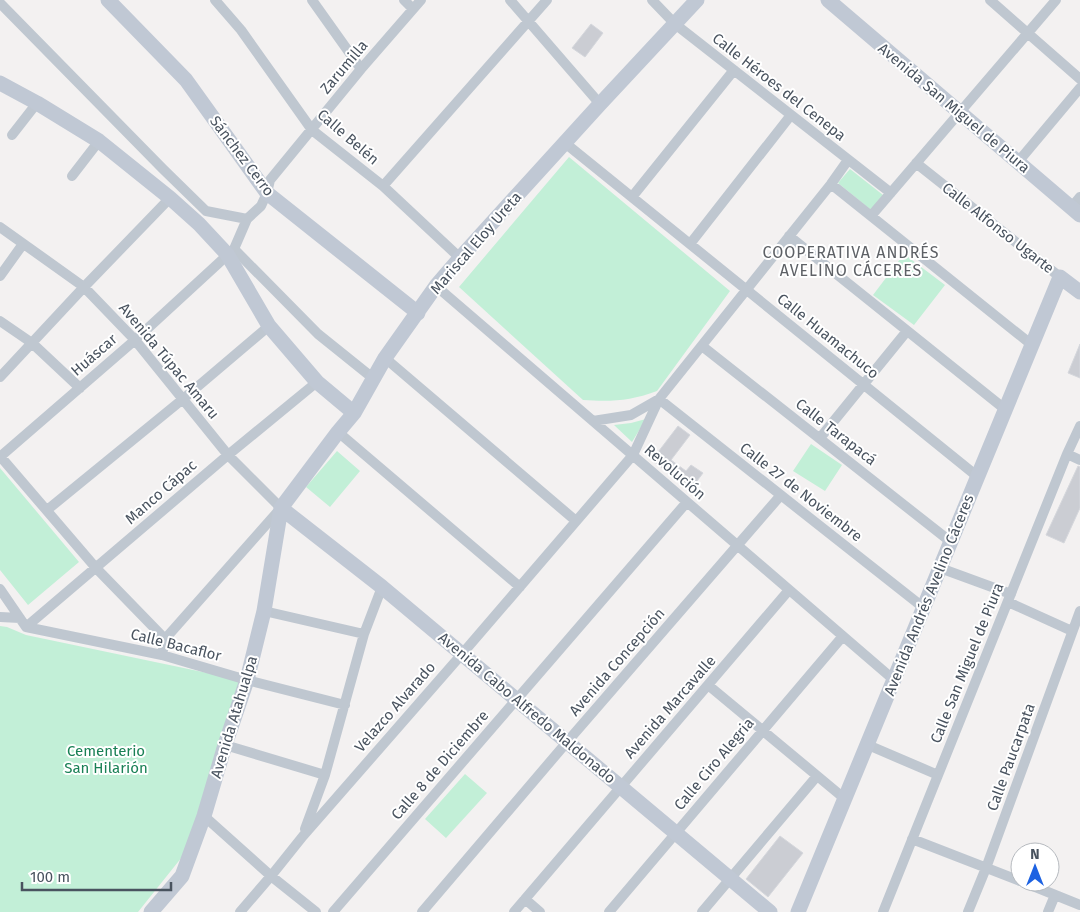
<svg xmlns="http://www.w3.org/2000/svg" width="1080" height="912" viewBox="0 0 1080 912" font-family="'Fira Sans',sans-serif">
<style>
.green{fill:#c2efd7}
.building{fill:#cbcdd3;stroke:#d5d7dc}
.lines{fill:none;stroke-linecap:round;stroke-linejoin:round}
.street{stroke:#bfc7d0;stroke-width:10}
.secondary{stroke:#c0c8d4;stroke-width:15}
.labels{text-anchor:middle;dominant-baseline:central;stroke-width:4;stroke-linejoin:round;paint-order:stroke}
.street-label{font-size:15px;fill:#49535f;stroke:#fff}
.park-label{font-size:15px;fill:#198055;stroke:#fff}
.neighbourhood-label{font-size:16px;letter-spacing:1px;fill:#5e6166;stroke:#fff}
</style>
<rect width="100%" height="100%" fill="#f3f1f1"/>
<!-- green -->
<path class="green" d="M 569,157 L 730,291 L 657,391 C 630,401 611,402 583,400 L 459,287 Z
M 850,169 L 883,195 L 871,210 L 838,183 Z
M 904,254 L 945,285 L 914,325 L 873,295 Z
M 646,419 L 632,442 L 614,425 L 631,423 Z
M 811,444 L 842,465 L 825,491 L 793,471 Z
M 337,451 L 360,471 L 330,507 L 306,487 Z
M 0,468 L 79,562 L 28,605 L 0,570 Z
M 0,626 L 7,627 L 26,635 L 241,680 L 190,847 L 138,912 L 0,912 Z
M 465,774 L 487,793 L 446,838 L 425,819 Z"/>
<!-- building -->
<path class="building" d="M 591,24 L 603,33 L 585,57 L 572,48 Z
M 1080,344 L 1080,378 L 1068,373 Z
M 678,426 L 690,435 L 671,460 L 686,471 L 691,465 L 703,473 L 694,485 L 690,482 L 687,487 L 652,460 Z
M 1078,466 L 1080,467 L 1080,508 L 1064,543 L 1046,535 Z
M 780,836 L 803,853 L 768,897 L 746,879 Z"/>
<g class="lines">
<!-- street -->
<path class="street" d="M 215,0 L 241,30 L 312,130 L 383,186 L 460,258
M 312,0 L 361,69
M 404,0 L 413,9
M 510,0 L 600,104
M 652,0 L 675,24 L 891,193
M 990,0 L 1080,79
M 0,3 L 163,169 L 206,211
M 12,135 L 37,103
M 565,143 L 978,477
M 1018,162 L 1080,88
M 916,163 L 1060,277
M 72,176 L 99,141
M 831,184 L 1032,345
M 383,186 L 547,0
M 632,197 L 734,70
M 1071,208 L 1080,197
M 206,211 L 247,219
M 871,216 L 1056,0
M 0,227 L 84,287 L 135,340 L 228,455 L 281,508 L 165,639 L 162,655
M 789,236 L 1006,410
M 690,244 L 791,115
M 234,249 L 318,334 L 374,379
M 0,276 L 23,244
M 436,286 L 894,680
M 0,321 L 32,343 L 80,388
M 702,346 L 951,542
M 385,358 L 576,521
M 0,377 L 84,287 L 170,198
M 593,421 L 631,415 L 659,399 L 924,608
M 338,432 L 520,587
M 820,438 L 907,331
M 1067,454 L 1080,460
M 0,456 L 96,568 L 165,639
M 1,456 L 135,340 L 234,249 L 247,219 L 261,206 L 267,193 L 270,180 L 361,69 L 421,0
M 47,510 L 183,399 L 269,326
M 940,568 L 1011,594
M 0,589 L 26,627
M 1008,602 L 1072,631
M 264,611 L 364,634
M 0,617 L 20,618
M 26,627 L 228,455 L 317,382
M 26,627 L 162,655 L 247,680 L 345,705
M 708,685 L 845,799
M 225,745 L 325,775
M 868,745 L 938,775
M 204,816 L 271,876 L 316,912
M 305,829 L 325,775 L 364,634 L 382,587
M 912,839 L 1020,881
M 1023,882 L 1080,905
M 525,899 L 540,912
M 240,912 L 271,876 L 303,836 L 462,654 L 633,455 L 659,399 L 831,184 L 848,160
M 333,912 L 687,502
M 422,912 L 567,742 L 781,495
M 514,912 L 789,590
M 609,912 L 843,636
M 702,912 L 817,776
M 883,912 L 1067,454 L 1080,426
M 968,912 L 986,868 L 1080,611
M 1048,912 L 1055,895"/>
<!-- secondary -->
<path class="secondary" d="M 108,0 L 186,80 L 267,193 L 418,313
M 828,0 L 1080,215
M 0,83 L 37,103 L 99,141 L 170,198 L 199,224 L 227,254 L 269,326 L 317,382 L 354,413
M 281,508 L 382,587 L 770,912
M 151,912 L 182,876 L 204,816 L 225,745 L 247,680 L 264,611 L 281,508 L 338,432 L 354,413 L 385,358 L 436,286 L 460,258 L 600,104 L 697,0
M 798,912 L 1060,277 L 1080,292"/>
</g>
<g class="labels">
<!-- street labels -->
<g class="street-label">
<text transform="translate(344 67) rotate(-50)">Zarumilla</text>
<text transform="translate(779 87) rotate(38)">Calle Héroes del Cenepa</text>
<text transform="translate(954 108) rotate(40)">Avenida San Miguel de Piura</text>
<text transform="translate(348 137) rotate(41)">Calle Belén</text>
<text transform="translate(242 156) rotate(53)">Sánchez Cerro</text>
<text transform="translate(998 228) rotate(38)">Calle Alfonso Ugarte</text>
<text transform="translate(476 243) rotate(-49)">Mariscal Eloy Ureta</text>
<text transform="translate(828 336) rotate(39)">Calle Huamachuco</text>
<text transform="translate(94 355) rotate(-41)">Huáscar</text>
<text transform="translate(169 361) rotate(50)">Avenida Túpac Amaru</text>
<text transform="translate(836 432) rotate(38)">Calle Tarapacá</text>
<text transform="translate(675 472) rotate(41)">Revolución</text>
<text transform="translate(161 492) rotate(-41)">Manco Cápac</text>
<text transform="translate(801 492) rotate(38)">Calle 27 de Noviembre</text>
<text transform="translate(929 595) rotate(-68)">Avenida Andrés Avelino Cáceres</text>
<text transform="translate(176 645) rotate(14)">Calle Bacaflor</text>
<text transform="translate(617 662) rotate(-49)">Avenida Concepción</text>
<text transform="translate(967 663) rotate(-68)">Calle San Miguel de Piura</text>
<text transform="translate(395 707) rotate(-49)">Velazco Alvarado</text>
<text transform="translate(670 707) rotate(-49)">Avenida Marcavalle</text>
<text transform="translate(527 708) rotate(40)">Avenida Cabo Alfredo Maldonado</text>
<text transform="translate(234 717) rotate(-73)">Avenida Atahualpa</text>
<text transform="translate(1011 757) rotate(-70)">Calle Paucarpata</text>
<text transform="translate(714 764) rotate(-50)">Calle Ciro Alegria</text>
<text transform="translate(440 765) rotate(-49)">Calle 8 de Diciembre</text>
</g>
<!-- park labels -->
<g class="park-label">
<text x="106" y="751">Cementerio<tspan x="106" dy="17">San Hilarión</tspan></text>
</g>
<!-- neighbourhood labels -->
<g class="neighbourhood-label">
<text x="851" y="252">COOPERATIVA ANDRÉS<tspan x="851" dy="18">AVELINO CÁCERES</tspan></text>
</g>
</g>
<!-- north arrow -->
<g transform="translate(1035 867)"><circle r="24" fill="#ffffff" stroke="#b6babf"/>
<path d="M0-4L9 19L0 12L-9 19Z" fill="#1d62e2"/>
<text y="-8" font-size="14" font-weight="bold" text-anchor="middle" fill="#49535f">N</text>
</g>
<!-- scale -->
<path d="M22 882v8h149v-8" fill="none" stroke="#49535f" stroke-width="2.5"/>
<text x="30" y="882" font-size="15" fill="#49535f" stroke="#ffffff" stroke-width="4" paint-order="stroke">100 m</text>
</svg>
